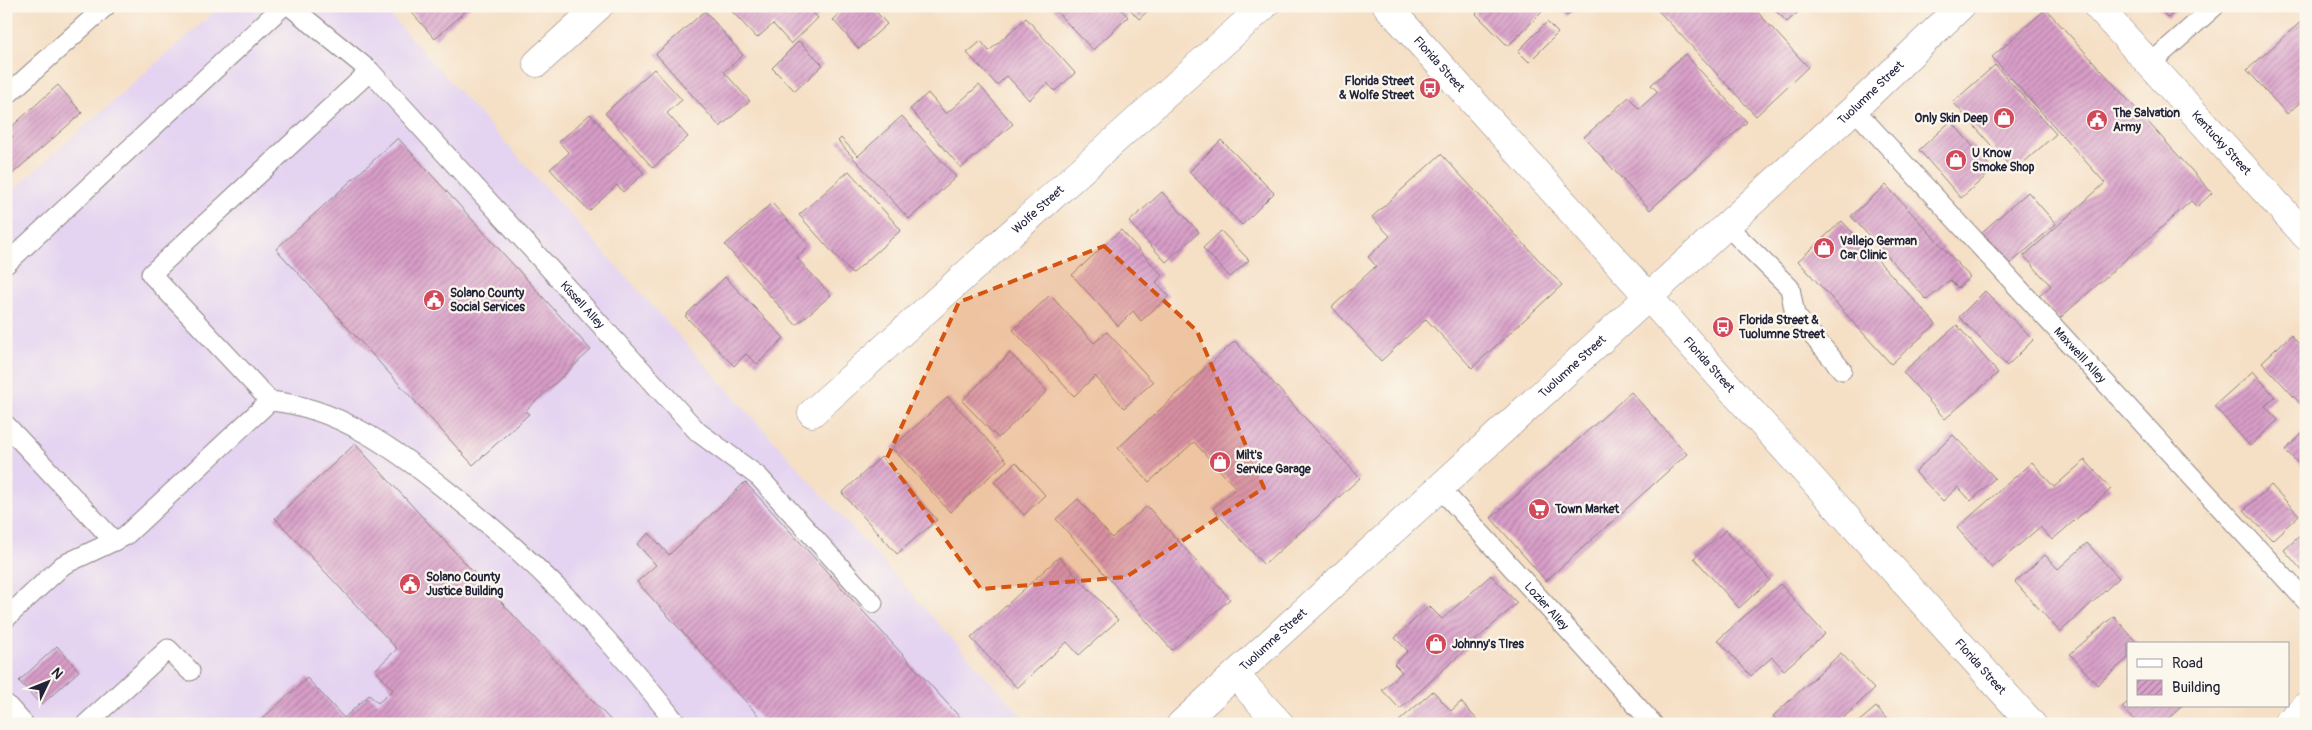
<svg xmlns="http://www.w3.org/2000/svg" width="2312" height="730" viewBox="0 0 2312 730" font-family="Pangolin,sans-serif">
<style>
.built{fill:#e4d3f1}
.building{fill:url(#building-hatch)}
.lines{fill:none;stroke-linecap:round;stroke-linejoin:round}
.service-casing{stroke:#8c8080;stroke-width:21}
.minor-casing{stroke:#8c8080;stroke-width:29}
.tertiary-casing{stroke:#8c8080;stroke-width:29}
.secondary-casing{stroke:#8c8080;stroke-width:29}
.service{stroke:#fff;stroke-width:19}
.minor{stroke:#fff;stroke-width:28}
.tertiary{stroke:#fff;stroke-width:28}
.secondary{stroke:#fff;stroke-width:28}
.marked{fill:#d45411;fill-opacity:0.2;stroke:#d45411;stroke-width:4;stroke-dasharray:10 6;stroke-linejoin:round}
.labels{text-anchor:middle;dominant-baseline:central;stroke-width:4.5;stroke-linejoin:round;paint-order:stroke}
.street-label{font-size:12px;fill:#22223b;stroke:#fbf7ec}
.poi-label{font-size:12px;font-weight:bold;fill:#22223b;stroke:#fbf7ec;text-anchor:start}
</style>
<defs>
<pattern id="building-hatch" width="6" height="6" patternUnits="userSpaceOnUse" patternTransform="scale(1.25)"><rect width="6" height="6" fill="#d89ec8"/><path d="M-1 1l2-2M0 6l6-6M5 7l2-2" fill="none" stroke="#af80a4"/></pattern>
</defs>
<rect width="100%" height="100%" fill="#fbf7ec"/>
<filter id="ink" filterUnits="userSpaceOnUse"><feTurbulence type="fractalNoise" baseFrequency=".02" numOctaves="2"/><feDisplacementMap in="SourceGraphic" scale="10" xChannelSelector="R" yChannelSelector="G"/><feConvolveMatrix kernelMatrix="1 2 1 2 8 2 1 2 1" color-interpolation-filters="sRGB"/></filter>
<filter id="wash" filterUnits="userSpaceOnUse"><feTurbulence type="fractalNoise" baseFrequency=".0096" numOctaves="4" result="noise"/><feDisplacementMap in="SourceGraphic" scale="20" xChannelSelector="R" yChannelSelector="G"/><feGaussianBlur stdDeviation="1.12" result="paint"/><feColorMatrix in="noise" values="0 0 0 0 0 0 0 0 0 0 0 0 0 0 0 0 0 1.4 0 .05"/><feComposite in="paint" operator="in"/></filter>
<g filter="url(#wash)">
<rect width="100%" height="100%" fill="#f5dfc5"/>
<!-- built -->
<path class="built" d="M 221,6 L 382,6 L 1029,724 L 6,724 L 6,196 Z"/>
<g id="blocks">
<!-- building -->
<path class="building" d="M 406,6 L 471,6 L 435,39 Z
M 727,6 L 807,6 L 818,18 L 791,44 L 773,24 L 757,38 Z
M 848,6 L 871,6 L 887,24 L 859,49 L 833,20 Z
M 1051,6 L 1118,6 L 1128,17 L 1093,50 Z
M 1127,6 L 1153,6 L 1139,19 Z
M 1483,6 L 1539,6 L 1543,11 L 1508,46 L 1476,14 Z
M 1559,6 L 1578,6 L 1567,16 Z
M 1654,6 L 1752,6 L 1808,67 L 1756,116 Z
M 1771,6 L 1805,6 L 1787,22 Z
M 2157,6 L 2182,6 L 2168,18 Z
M 2046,9 L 2212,193 L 2197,207 L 2191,201 L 2059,319 L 2039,296 L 2051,286 L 2024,256 L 2105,183 L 1992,57 Z
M 705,11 L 743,55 L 724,72 L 750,101 L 720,127 L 656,54 Z
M 2306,17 L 2306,97 L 2287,114 L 2247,70 Z
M 1026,18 L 1075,73 L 1055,91 L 1047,83 L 1029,100 L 1007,76 L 997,85 L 967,53 L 981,41 L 989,51 Z
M 1547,22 L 1558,33 L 1529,62 L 1518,51 Z
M 799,41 L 823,65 L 795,91 L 772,68 Z
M 1685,54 L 1747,122 L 1650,210 L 1584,137 L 1629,97 L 1639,109 L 1658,92 L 1651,85 Z
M 1995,65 L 2056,134 L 2014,171 L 1953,102 Z
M 654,69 L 682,100 L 667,113 L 688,137 L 653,168 L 605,113 Z
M 58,85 L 82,113 L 12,174 L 6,168 L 6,143 L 13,137 L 8,130 Z
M 979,85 L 1013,124 L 961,168 L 910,109 L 928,93 L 946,114 Z
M 590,114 L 644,173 L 623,192 L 617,185 L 589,211 L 550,169 L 569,153 L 559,142 Z
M 902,116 L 956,177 L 909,219 L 838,141 L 841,138 L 858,156 Z
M 1951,121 L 1993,170 L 1961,198 L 1919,150 Z
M 398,138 L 591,350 L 525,411 L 529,414 L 473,465 L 276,249 Z
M 1221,140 L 1274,193 L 1242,225 L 1189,172 Z
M 1441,154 L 1562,285 L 1472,368 L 1426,319 L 1381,361 L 1332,307 L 1376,266 L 1368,257 L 1390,236 L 1372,217 Z
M 849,171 L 901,230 L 852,274 L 799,215 Z
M 1886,185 L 1970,277 L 1958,288 L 1950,280 L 1927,300 L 1851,216 Z
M 1162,192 L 1199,232 L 1166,262 L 1129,222 Z
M 2028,192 L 2056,224 L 2010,264 L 1982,232 Z
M 772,203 L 810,246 L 797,258 L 831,295 L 796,325 L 725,245 Z
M 1842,221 L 1936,324 L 1891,364 L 1798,261 Z
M 1121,230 L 1162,275 L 1156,282 L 1169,296 L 1141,321 L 1133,311 L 1118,326 L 1072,275 Z
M 1221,231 L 1249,260 L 1230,277 L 1203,248 Z
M 725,277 L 784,338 L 757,364 L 746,354 L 734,366 L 685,316 Z
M 1985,291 L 2033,340 L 2007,366 L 1959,317 Z
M 1050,295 L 1094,343 L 1107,332 L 1153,382 L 1124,408 L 1095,376 L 1074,396 L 1013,330 Z
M 1957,325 L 1998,373 L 1945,419 L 1903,372 Z
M 2291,335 L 2306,352 L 2306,410 L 2262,362 Z
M 1235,341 L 1360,478 L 1264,565 L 1213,509 L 1236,488 L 1194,442 L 1149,482 L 1118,448 Z
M 1010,353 L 1047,391 L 998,438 L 962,401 Z
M 2253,371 L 2275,397 L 2265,406 L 2278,420 L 2250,446 L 2214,406 Z
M 1631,392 L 1687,454 L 1546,581 L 1491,518 Z
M 948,397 L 1007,461 L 950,512 L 892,448 Z
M 2306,430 L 2306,471 L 2285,450 Z
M 1953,435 L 1995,478 L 1971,501 L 1958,487 L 1943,501 L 1915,472 Z
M 355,444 L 614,724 L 265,724 L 261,720 L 307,678 L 344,718 L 369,695 L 378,703 L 393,690 L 375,670 L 397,649 L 275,518 Z
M 881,457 L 937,520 L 897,554 L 842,493 Z
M 2085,460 L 2111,489 L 2052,540 L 2040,527 L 1992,568 L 1957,528 L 2032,462 L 2054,487 Z
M 1016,462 L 1045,495 L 1024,515 L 994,482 Z
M 745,482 L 966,724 L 766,724 L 637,582 L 656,565 L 637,544 L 649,533 L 669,555 Z
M 2271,485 L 2299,515 L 2272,540 L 2244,510 Z
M 1078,499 L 1112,538 L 1147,506 L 1230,599 L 1172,650 L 1056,519 Z
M 1726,530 L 1770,580 L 1739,608 L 1694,558 Z
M 2306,530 L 2306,575 L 2284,550 Z
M 2087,543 L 2119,578 L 2060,632 L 2015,582 L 2045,555 L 2058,569 Z
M 1059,557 L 1118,620 L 1079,655 L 1067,642 L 1017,688 L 971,638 Z
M 1491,575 L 1517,603 L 1400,709 L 1382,690 L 1402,672 L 1394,664 L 1408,651 L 1395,638 L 1429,606 L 1442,619 Z
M 1780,584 L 1825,634 L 1784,670 L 1772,657 L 1751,676 L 1718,640 Z
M 2114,616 L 2138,644 L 2128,644 L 2128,658 L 2097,685 L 2070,654 Z
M 57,646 L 79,671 L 41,705 L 19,681 Z
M 1841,653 L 1874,689 L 1837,724 L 1780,724 L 1773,716 Z
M 1433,691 L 1451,711 L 1461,702 L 1481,724 L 1400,724 L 1398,722 Z
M 2128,702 L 2128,706 L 2182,706 L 2163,724 L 2138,724 L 2122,707 Z
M 1876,707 L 1891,724 L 1856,724 Z"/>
</g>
</g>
<g filter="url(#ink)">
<use href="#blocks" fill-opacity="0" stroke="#8c8080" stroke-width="1"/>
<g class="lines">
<!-- service casing -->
<g class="service-casing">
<g id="service">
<path id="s1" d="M 290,6 L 370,71 L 698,432 L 759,477 L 873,603"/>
<path d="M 2150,64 L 2215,6"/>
<path d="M 370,71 L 151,274 L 270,401 C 337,407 395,449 446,490 C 537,561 606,633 677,724"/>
<path d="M 6,96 L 106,6"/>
<path id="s2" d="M 1854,109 L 2306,601"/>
<path d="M 1726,225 L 1790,288 L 1795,315 L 1842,370"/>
<path d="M 6,264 L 283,6"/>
<path d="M 6,425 L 114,541"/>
<path id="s3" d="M 1440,488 L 1653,724"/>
<path d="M 6,618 L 63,565 L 125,536 L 270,401"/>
<path d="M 6,704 L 24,724"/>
<path d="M 86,724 L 168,649 L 190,671"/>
</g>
</g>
<!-- minor casing -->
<g class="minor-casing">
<g id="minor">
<path id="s4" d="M 2097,6 L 2306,236"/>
<path d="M 537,63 L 599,6"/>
<path id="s5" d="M 812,413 L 1264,6"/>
<path d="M 1235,675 L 1280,724"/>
<path d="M 2287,724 L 2306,706"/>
</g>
</g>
<!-- tertiary casing -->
<g class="tertiary-casing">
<g id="tertiary">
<path id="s6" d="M 1387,6 L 2032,724"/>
</g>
</g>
<!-- secondary casing -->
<g class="secondary-casing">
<g id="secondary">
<path id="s7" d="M 1181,724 L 1854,109 L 1961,6"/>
</g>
</g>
<!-- service -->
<use href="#service" class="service"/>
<!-- minor -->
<use href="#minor" class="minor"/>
<!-- tertiary -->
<use href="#tertiary" class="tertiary"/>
<!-- secondary -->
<use href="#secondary" class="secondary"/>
</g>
</g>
<!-- marked area -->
<path class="marked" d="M 1104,246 L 1197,331 L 1264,488 L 1126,577 L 981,589 L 887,458 L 959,302 Z"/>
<!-- icons -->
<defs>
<g id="bus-disc" transform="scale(1.125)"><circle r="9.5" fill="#d1495b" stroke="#fbf7ec"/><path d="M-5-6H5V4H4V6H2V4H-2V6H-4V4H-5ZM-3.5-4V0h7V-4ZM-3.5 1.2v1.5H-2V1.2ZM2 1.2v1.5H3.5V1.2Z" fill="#fff"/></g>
<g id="shop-disc" transform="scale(1.125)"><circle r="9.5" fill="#d1495b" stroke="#fbf7ec"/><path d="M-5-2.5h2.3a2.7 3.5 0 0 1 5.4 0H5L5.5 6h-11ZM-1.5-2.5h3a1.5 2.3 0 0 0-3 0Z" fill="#fff"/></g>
<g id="civic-disc" transform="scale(1.125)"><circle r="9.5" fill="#d1495b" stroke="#fbf7ec"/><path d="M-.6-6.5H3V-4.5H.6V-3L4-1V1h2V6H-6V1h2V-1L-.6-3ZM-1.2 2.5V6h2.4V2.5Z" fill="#fff"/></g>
<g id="supermarket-disc" transform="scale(1.125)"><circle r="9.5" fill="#d1495b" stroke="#fbf7ec"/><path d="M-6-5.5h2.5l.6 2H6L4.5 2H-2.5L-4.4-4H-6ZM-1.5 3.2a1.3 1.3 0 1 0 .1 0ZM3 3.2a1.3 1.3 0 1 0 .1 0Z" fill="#fff"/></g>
</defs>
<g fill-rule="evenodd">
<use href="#bus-disc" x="1430" y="88"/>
<use href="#shop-disc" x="2004" y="118"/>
<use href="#civic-disc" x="2097" y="120"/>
<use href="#shop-disc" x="1956" y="160"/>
<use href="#shop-disc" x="1824" y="248"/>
<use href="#civic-disc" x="434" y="300"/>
<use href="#bus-disc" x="1723" y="327"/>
<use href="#shop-disc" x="1220" y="462"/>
<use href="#supermarket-disc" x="1539" y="509"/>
<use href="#civic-disc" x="410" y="584"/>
<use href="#shop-disc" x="1436" y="644"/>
</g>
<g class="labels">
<!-- street labels -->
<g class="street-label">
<text stroke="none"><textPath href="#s6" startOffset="78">Florida Street</textPath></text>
<text stroke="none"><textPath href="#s7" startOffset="935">Tuolumne Street</textPath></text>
<text stroke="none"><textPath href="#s4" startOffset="185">Kentucky Street</textPath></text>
<text stroke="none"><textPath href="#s5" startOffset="304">Wolfe Street</textPath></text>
<text stroke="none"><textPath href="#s1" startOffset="419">Kissell Alley</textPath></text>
<text stroke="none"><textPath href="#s2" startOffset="334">Maxwelll Alley</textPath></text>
<text stroke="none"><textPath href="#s6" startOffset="482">Florida Street</textPath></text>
<text stroke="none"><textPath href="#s7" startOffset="530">Tuolumne Street</textPath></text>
<text stroke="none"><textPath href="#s3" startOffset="159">Lozier Alley</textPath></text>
<text stroke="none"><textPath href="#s7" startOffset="125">Tuolumne Street</textPath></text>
<text stroke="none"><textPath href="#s6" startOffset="888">Florida Street</textPath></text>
</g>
<!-- poi labels -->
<g class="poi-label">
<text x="1414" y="81" text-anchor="end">Florida Street<tspan x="1414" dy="14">&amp; Wolfe Street</tspan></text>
<text x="2113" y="113">The Salvation<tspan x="2113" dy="14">Army</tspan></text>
<text x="1988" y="118" text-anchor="end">Only Skin Deep</text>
<text x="1972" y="153">U Know<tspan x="1972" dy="14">Smoke Shop</tspan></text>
<text x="1840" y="241">Vallejo German<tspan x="1840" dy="14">Car Clinic</tspan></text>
<text x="450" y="293">Solano County<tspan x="450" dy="14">Social Services</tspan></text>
<text x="1739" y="320">Florida Street &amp;<tspan x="1739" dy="14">Tuolumne Street</tspan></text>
<text x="1236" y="455">Milt's<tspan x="1236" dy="14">Service Garage</tspan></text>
<text x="1555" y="509">Town Market</text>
<text x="426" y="577">Solano County<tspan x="426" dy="14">Justice Building</tspan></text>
<text x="1452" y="644">Johnny's TIres</text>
</g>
</g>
<!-- margin -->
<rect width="2312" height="730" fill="none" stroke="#fbf7ec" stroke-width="25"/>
<!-- legend -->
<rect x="2127" y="642" width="162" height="65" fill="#fbf7ec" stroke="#a4a2a5"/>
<rect x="2137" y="659" width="25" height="8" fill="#ffffff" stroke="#a4a2a5"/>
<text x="2172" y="668" font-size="15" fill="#22223b">Road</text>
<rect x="2137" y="680" width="25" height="15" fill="url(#building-hatch)" stroke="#a4a2a5"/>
<text x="2172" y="692" font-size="15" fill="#22223b">Building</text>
<!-- north arrow -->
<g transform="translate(48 682) rotate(47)" stroke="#fbf7ec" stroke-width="4" paint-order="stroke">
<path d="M0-4L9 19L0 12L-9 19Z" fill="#22223b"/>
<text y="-8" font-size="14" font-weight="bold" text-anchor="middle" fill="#22223b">N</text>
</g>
</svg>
